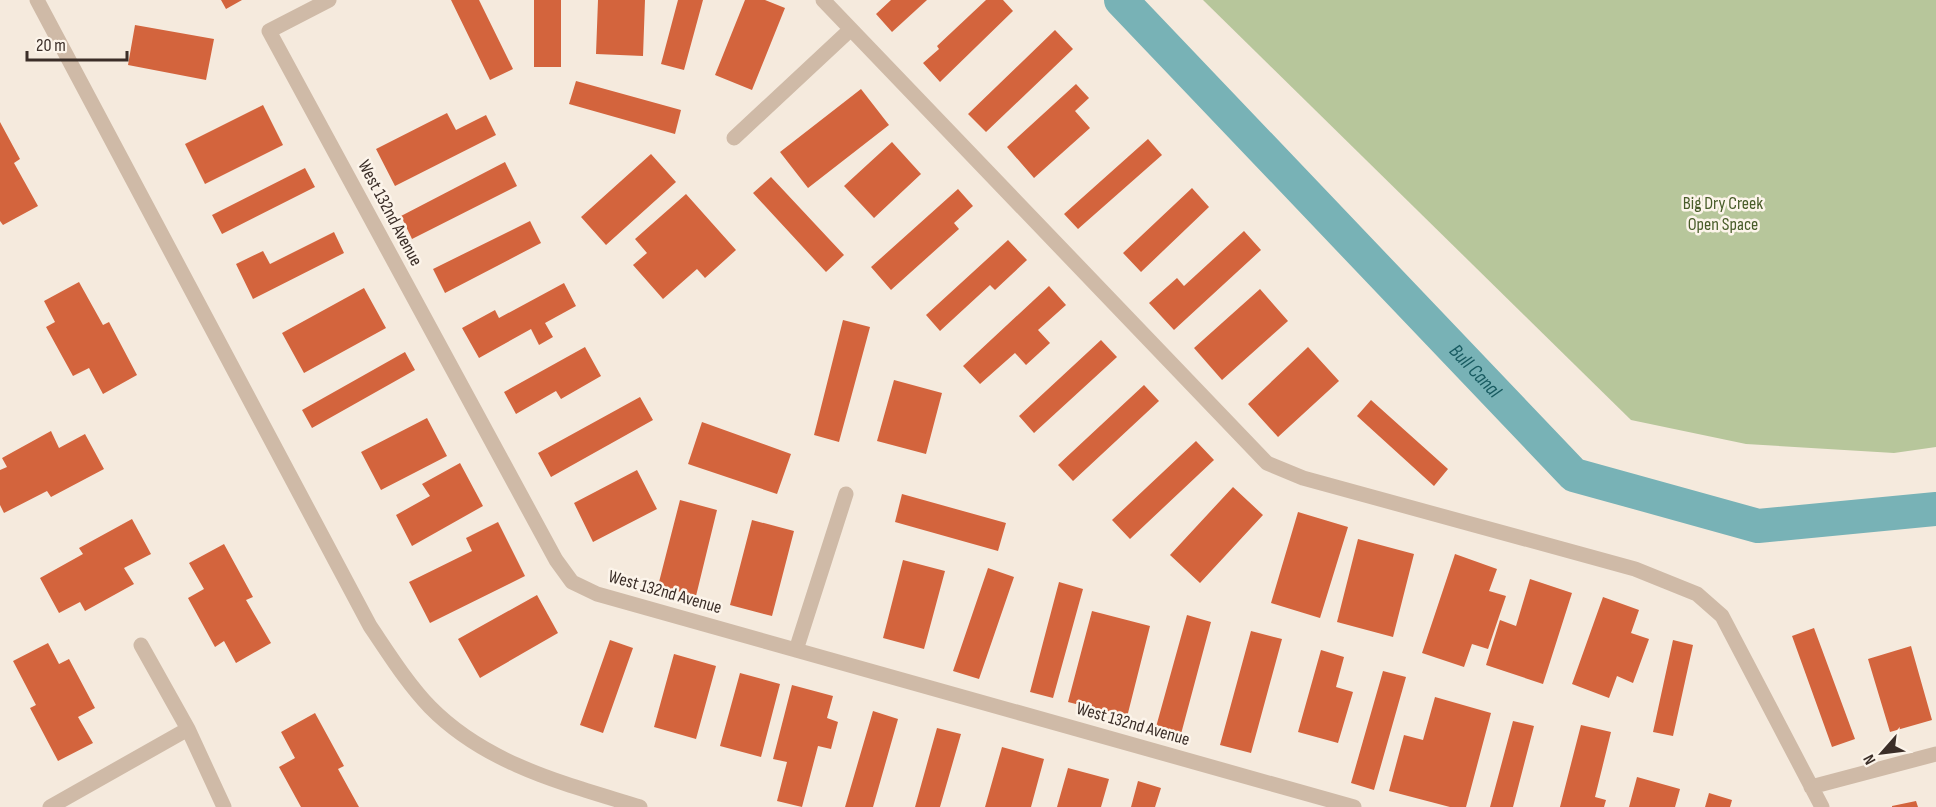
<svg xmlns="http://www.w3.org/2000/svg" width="1936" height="807" viewBox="0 0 1936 807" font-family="'Sofia Sans Condensed',sans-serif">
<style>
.green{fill:#b7c69b}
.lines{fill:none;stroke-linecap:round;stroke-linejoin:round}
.canal{stroke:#78b2b6;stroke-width:34}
.building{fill:#d3643d}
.minor{stroke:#cfbaa7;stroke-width:15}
.labels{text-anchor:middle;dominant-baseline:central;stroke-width:5;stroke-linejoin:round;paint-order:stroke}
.park-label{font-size:18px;fill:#485c29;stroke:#fcf4ea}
.street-label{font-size:18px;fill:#3b2e28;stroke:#fcf4ea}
.water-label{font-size:20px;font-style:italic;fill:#185b61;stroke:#fcf4ea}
</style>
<rect width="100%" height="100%" fill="#f5eadd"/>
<!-- green -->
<path class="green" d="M 1203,0 L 1936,0 L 1936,447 L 1894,453 L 1746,444 L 1631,420 Z"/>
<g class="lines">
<!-- canal -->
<path class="canal" id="s1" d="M 1121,0 L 1574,475 L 1758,526 L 1936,509"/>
</g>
<!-- building -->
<path class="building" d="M 221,0 L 242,0 L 226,9 Z
M 451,0 L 479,0 L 513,69 L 490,80 Z
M 534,0 L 561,0 L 561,67 L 534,67 Z
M 598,0 L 645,0 L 643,56 L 596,54 Z
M 678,0 L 703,0 L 684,70 L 661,64 Z
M 745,0 L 765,0 L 785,8 L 752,90 L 715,75 Z
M 891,0 L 927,0 L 892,32 L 876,14 Z
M 986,0 L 1003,0 L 1013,11 L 940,82 L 923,63 L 939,49 L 937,46 Z
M 135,25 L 214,39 L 206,80 L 128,65 Z
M 1055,30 L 1073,49 L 986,132 L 968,114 Z
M 576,81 L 681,110 L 675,134 L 569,104 Z
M 1076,84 L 1089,98 L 1075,111 L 1090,128 L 1034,178 L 1007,147 Z
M 861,89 L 889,125 L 808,188 L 780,152 Z
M 263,105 L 283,145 L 205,184 L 185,144 Z
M 447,113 L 456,130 L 486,115 L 496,135 L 395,186 L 376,149 Z
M 0,122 L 20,159 L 14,163 L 38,206 L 3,225 L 0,221 Z
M 1148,139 L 1162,155 L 1078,229 L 1064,214 Z
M 892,142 L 921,174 L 874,218 L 844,186 Z
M 651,154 L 676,182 L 606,245 L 581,217 Z
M 505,162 L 517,186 L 412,239 L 401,216 Z
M 305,168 L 315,187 L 222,234 L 212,215 Z
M 771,177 L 844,255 L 826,272 L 753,193 Z
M 1192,188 L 1209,207 L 1141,272 L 1123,253 Z
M 958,189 L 973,206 L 954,223 L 959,229 L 891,290 L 871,267 Z
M 686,194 L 736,250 L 705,278 L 697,269 L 663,299 L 633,265 L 647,253 L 635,239 Z
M 530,221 L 541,243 L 445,293 L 433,269 Z
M 1244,231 L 1261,250 L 1174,330 L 1149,303 L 1177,278 L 1184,286 Z
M 334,232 L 344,253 L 253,299 L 236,264 L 263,251 L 270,264 Z
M 1008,240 L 1027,260 L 995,290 L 990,285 L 940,331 L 926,315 Z
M 79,282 L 103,325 L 109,322 L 137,375 L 103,394 L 89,368 L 73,376 L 46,327 L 55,322 L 44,301 Z
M 564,283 L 576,306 L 545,323 L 553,337 L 539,345 L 531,329 L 479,358 L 462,328 L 495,310 L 499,318 Z
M 1049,286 L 1066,305 L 1038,330 L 1050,343 L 1026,365 L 1015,353 L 980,384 L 963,366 Z
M 364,288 L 386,328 L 304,373 L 282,333 Z
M 1260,289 L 1288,321 L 1222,380 L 1194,348 Z
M 843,320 L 870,327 L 839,442 L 814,435 Z
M 1101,340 L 1117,357 L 1034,433 L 1019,416 Z
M 585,347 L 601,376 L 561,399 L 556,391 L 516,414 L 504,392 Z
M 1308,347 L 1339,381 L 1278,437 L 1248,404 Z
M 405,352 L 415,370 L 312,428 L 302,410 Z
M 894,380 L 942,393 L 926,454 L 877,441 Z
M 1144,385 L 1159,401 L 1073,481 L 1058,465 Z
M 640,397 L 653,420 L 551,477 L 538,453 Z
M 1371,400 L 1448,469 L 1434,486 L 1357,416 Z
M 427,418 L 447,456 L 381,490 L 361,452 Z
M 702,422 L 791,454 L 777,494 L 688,464 Z
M 51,431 L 59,448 L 85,434 L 104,469 L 51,497 L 47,491 L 4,513 L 0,505 L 0,470 L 7,467 L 2,458 Z
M 1196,441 L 1214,460 L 1130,539 L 1112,520 Z
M 460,463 L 483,506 L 412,546 L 396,515 L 430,496 L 422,484 Z
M 637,470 L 657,509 L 593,542 L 574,503 Z
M 1233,487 L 1263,515 L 1200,583 L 1170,555 Z
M 902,494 L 1006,523 L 998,551 L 895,522 Z
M 680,500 L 717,510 L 696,596 L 658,586 Z
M 1298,512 L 1348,527 L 1320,618 L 1271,603 Z
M 132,519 L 151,554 L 124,568 L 134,584 L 85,611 L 80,602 L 59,613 L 40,578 L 83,554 L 79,548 Z
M 752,520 L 794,531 L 772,616 L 730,605 Z
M 498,522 L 525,576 L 430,623 L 409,582 L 472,551 L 466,538 Z
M 1358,539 L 1414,554 L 1393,637 L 1337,622 Z
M 224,544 L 253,597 L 246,600 L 271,643 L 236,663 L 224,641 L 215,647 L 188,598 L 204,589 L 189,563 Z
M 1455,554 L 1497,569 L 1489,591 L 1506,596 L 1488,649 L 1472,644 L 1464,667 L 1422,653 Z
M 903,560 L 945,571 L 924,649 L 883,638 Z
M 988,568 L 1014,577 L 979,679 L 953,671 Z
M 1530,579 L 1572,593 L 1543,684 L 1486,665 L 1500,620 L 1516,626 Z
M 1059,582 L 1083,589 L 1053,698 L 1030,692 Z
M 537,595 L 558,633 L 480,678 L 458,639 Z
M 1603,597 L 1639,610 L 1631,633 L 1649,639 L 1633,683 L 1617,676 L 1609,698 L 1572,684 Z
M 1092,611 L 1150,626 L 1127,717 L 1068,702 Z
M 1187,615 L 1211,622 L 1181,734 L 1156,727 Z
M 1814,628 L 1855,739 L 1832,747 L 1792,636 Z
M 1251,631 L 1282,639 L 1251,753 L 1220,745 Z
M 610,640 L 633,648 L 603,733 L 580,725 Z
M 1673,640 L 1693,645 L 1673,736 L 1653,732 Z
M 48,643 L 59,664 L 69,659 L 95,708 L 78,717 L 93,743 L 58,761 L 30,708 L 36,705 L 13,661 Z
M 1911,646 L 1932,720 L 1890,732 L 1868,659 Z
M 1321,650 L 1344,657 L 1336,687 L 1353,692 L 1338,743 L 1298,732 Z
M 674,654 L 716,666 L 696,739 L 654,727 Z
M 1383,671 L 1406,677 L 1374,790 L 1351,783 Z
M 740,673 L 780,684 L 761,757 L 720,746 Z
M 792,685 L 833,696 L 827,718 L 838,722 L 831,749 L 818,746 L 802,807 L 777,801 L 787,762 L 773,759 Z
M 1435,697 L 1491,713 L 1466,807 L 1450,807 L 1389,791 L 1404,735 L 1423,740 Z
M 873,711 L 898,719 L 873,807 L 845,807 Z
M 315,713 L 344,766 L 338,769 L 359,807 L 301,807 L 279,767 L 295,758 L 281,732 Z
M 1513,721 L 1534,726 L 1513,807 L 1490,807 Z
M 1581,725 L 1611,732 L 1595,797 L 1606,800 L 1604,807 L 1560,807 Z
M 937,728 L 961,734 L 940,807 L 915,807 Z
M 1002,747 L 1044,759 L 1031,807 L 985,807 Z
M 1068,768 L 1109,779 L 1101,807 L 1057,807 Z
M 1637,777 L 1680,789 L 1675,807 L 1629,807 Z
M 1138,781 L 1161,788 L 1155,807 L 1131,807 Z
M 1709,793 L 1732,800 L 1730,807 L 1705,807 Z
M 1916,801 L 1918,807 L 1892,807 L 1892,806 Z"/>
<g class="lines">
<!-- minor -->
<path class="minor" d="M 37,0 L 370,626 C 389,654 407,683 430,707 C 487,765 566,784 640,807
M 329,0 L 269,31 L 556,560 L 572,582 L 597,594 L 1354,807
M 823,0 L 1267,463 L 1303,478 L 1635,569 L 1697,594 L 1722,616 L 1822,807
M 734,138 L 851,29
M 141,645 L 188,729 L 224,807
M 796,650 L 846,494
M 1811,787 L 1936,754
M 50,807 L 188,729"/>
</g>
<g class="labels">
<!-- park labels -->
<g class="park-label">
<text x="1723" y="203">Big Dry Creek<tspan x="1723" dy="21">Open Space</tspan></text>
</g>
<!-- street labels -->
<g class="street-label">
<text transform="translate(390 213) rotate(62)">West 132nd Avenue</text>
<text transform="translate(665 592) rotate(16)">West 132nd Avenue</text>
<text transform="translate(1133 724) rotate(16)">West 132nd Avenue</text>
</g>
<!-- water labels -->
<g class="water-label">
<text stroke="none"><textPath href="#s1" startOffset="513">Bull Canal</textPath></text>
</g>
</g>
<!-- north arrow -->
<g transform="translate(1882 753) rotate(242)" stroke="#fcf4ea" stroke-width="4.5" paint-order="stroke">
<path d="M0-4.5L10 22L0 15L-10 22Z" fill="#3b2e28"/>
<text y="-9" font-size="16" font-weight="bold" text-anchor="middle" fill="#3b2e28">N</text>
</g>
<!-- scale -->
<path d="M27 51v9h100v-9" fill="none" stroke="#3b2e28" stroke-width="3"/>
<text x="36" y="51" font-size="18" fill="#3b2e28" stroke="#fcf4ea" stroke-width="4.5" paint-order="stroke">20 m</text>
</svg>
